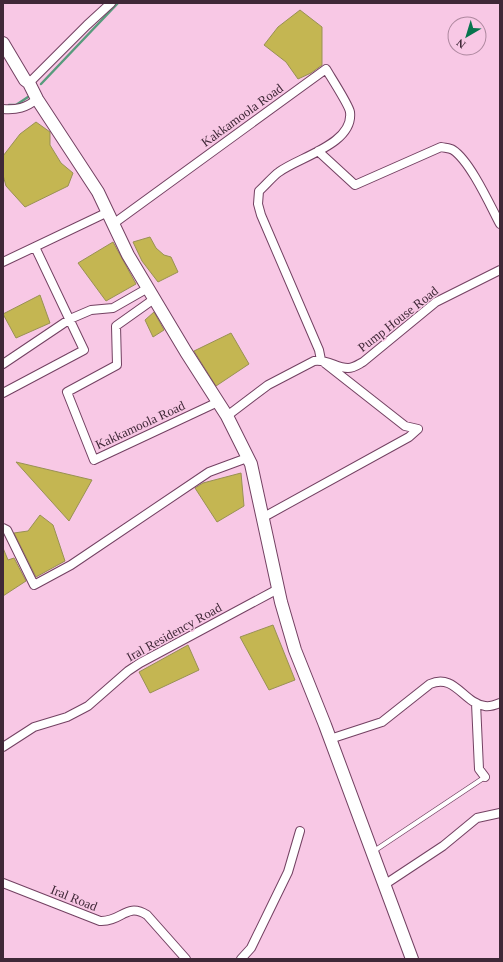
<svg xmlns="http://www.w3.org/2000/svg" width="503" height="962" viewBox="0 0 503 962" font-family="'Times New Roman',serif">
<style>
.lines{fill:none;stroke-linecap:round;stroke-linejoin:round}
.stream{stroke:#589b7d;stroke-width:2.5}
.building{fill:#c4b652;stroke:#999154}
.service-casing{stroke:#734162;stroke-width:5.5}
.minor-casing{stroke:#734162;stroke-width:10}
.secondary-casing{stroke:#734162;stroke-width:14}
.service{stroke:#fff;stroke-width:4}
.minor{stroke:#fff;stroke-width:8}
.secondary{stroke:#fff;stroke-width:12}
.labels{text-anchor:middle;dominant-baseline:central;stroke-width:3;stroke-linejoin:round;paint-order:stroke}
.street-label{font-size:13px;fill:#3f2837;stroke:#f8c8e5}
</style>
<rect width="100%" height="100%" fill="#f8c8e5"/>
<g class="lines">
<!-- stream -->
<path class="stream" d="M 41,84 L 118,3
M 9,105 L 16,105 L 28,97"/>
</g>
<!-- building -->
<path class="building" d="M 300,10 L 322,27 L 322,65 L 311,73 L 298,79 L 286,62 L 264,45 L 278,27 Z
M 36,122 L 50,132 L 50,145 L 61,163 L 73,173 L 68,186 L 25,207 L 6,186 L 3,175 L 3,156 L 20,134 Z
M 150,237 L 156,248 L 164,255 L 171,257 L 178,272 L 158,282 L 142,261 L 133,242 Z
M 113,242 L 136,284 L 106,301 L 78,263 Z
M 40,295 L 50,323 L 16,338 L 3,314 Z
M 154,312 L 164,330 L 153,337 L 145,320 Z
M 231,333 L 249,364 L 216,386 L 194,351 Z
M 16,462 L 92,480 L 69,521 Z
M 241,473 L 244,506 L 217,522 L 195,488 L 203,483 Z
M 40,515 L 53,525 L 65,561 L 36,577 L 14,533 L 28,531 Z
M 3,548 L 8,560 L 14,558 L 26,581 L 3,596 Z
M 273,625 L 295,680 L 269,690 L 240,637 Z
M 188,645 L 199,670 L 150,693 L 139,672 Z"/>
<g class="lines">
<!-- service casing -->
<g class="service-casing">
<path id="service" d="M 374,851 L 485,777"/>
</g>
<!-- minor casing -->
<g class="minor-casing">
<path id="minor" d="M 29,83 L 87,25 L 111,3
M 3,109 C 17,110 26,108 37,99
M 318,151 L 355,185 L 441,147 C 445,148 450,148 453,150 C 470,161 490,205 500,224
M 113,224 L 326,69 C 330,76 349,105 350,112 C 354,144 299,157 279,172 C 272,177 266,185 259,191 L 258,204 L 261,215 L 319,350 L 321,360 L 405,426 L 418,429 L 409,437 L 262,518
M 3,262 L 108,212
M 154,299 L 116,326 L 117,365 L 67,392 L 94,460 L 218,402
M 3,364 L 70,319 L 91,310 L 113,308 L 148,288
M 3,393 L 84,350 L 35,247
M 227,416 L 268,385 L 314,361 C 328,359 336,368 348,368 C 354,368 359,364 363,362 L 436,302 L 500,270
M 3,528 L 7,530 L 34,585 L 71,565 L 209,472 L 247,458
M 476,703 L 479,769 L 485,777
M 330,739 L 382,722 L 430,684 C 455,673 463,703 485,706 C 490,707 495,705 500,703
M 3,747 L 34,727 L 67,717 L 88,706 L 128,671 L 140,663 L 278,589
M 3,883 L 100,921 C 122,922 126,902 147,915 L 186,959
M 384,885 L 443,846 L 477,818 L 500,813
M 241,959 L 251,948 L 288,872 L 300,831"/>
</g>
<!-- secondary casing -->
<g class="secondary-casing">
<path id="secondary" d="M 3,43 L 25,80 L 29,83 L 37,99 L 98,192 L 128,255 L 186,352 L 227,416 L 251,464 L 281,602 L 295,650 L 325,725 L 412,959"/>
</g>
<!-- service -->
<use href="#service" class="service"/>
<!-- minor -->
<use href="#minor" class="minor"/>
<!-- secondary -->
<use href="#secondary" class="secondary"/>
</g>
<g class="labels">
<!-- street labels -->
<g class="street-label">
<text transform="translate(242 115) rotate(-36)">Kakkamoola Road</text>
<text transform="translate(398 319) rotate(-38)">Pump House Road</text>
<text transform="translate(140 425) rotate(-25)">Kakkamoola Road</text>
<text transform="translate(174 632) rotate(-29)">Iral Residency Road</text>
<text transform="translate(74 898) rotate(22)">Iral Road</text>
</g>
</g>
<!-- border -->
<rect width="503" height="962" fill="none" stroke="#3f2837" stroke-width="8"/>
<!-- north arrow -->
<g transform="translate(467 36) rotate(218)"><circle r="19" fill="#f8c8e5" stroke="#ae889f"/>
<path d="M0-3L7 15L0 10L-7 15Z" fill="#07754e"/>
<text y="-6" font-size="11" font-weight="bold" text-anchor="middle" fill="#3f2837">N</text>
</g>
</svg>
